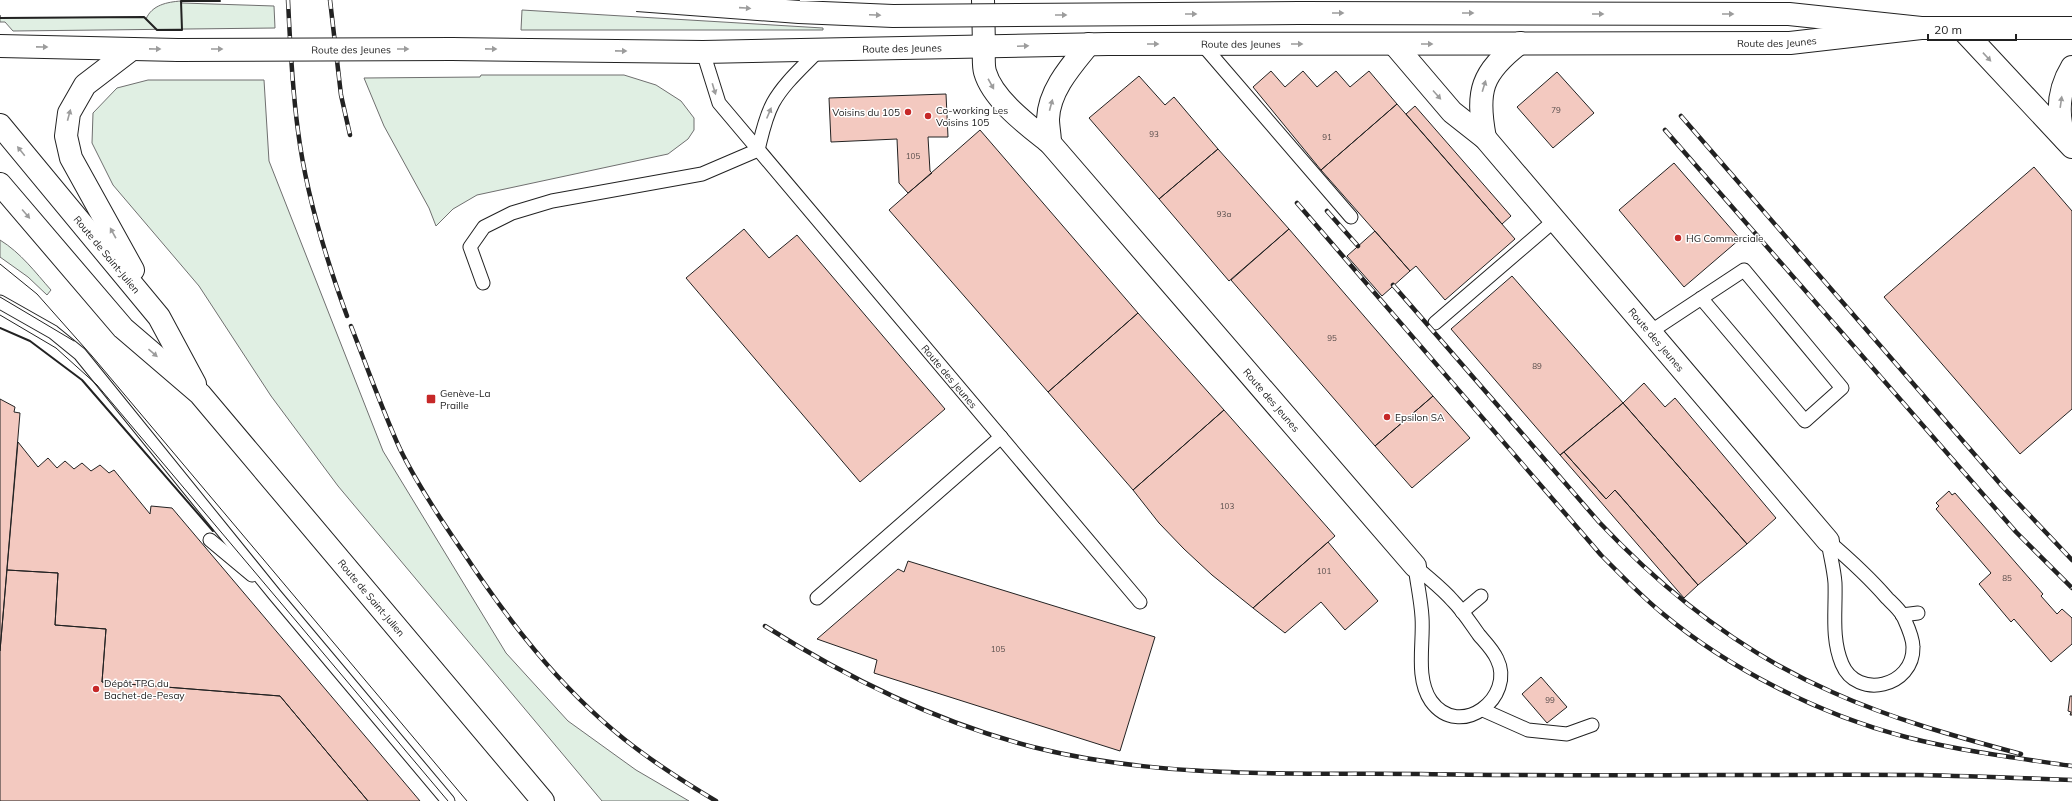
<svg xmlns="http://www.w3.org/2000/svg" width="2072" height="801" viewBox="0 0 2072 801" font-family="Mulish,sans-serif">
<style>
.green{fill:#e0efe3;stroke:#6f6f6f}
.building{fill:#f3c9c0;stroke:#222}
.lines{fill:none;stroke-linecap:round;stroke-linejoin:round}
.service-casing{stroke:#222;stroke-width:15}
.minor-casing{stroke:#222;stroke-width:24}
.primary-casing{stroke:#222;stroke-width:24}
.motorway-casing{stroke:#222;stroke-width:24}
.service{stroke:#fff;stroke-width:13}
.minor{stroke:#fff;stroke-width:22}
.primary{stroke:#fff;stroke-width:22}
.motorway{stroke:#fff;stroke-width:22}
.tram{stroke:#222;stroke-width:1}
.rail-casing{stroke:#222;stroke-width:4.5}
.rail{stroke:#fff;stroke-width:3;stroke-dasharray:9;stroke-linecap:butt}
.primary-bridge-casing{stroke:#222;stroke-width:24;stroke-linecap:butt}
.motorway-bridge-casing{stroke:#222;stroke-width:24;stroke-linecap:butt}
.primary-bridge{stroke:#fff;stroke-width:22}
.motorway-bridge{stroke:#fff;stroke-width:22}
.wall{stroke:#222;stroke-width:2}
.oneway{fill:#9c9c9c}
.poi-dot{fill:#c62828;stroke:#fff;stroke-width:1.5}
.labels{text-anchor:middle;dominant-baseline:central;stroke-width:3;stroke-linejoin:round;paint-order:stroke}
.number-label{font-size:8px;fill:#564c4a}
.street-label{font-size:10px;fill:#222;stroke:#fff}
.poi-label{font-size:10px;fill:#222;stroke:#fff;text-anchor:start}
</style>
<rect width="100%" height="100%" fill="#fff"/>
<!-- green -->
<path class="green" d="M 181,1 L 182,3 L 274,6 L 275,28 L 13,31 L 5,22 L 0,22 L 0,15 L 1,18 L 144,17 L 146,19 C 152,5 167,2 181,1 Z
M 522,10 L 823,28 L 823,30 L 521,30 Z
M 481,75 L 624,75 L 656,85 L 681,101 L 694,118 L 694,130 L 688,139 L 668,154 L 477,195 L 453,209 L 436,226 L 429,208 L 384,126 L 364,78 L 480,77 Z
M 148,80 L 264,80 L 269,161 L 383,451 L 506,653 L 568,721 L 636,770 L 689,801 L 602,801 L 338,486 L 271,396 L 199,286 L 113,185 L 92,143 L 93,113 L 117,88 Z
M 0,240 C 21,253 35,272 51,290 L 47,295 L 28,277 L 0,257 Z"/>
<!-- building -->
<path class="building" d="M 1271,71 L 1285,87 L 1303,71 L 1317,87 L 1336,71 L 1350,87 L 1369,71 L 1397,104 L 1321,170 L 1253,87 Z
M 1557,72 L 1594,113 L 1553,148 L 1517,107 Z
M 1139,76 L 1165,105 L 1174,97 L 1218,149 L 1159,199 L 1089,118 Z
M 946,94 L 948,137 L 928,137 L 930,171 L 932,173 L 908,193 L 899,183 L 897,139 L 831,142 L 829,98 Z
M 1397,104 L 1515,239 L 1445,300 L 1416,266 L 1410,271 L 1321,170 Z
M 1415,106 L 1511,216 L 1502,224 L 1406,114 Z
M 980,130 L 1138,313 L 1048,392 L 889,210 Z
M 1218,149 L 1289,229 L 1229,281 L 1159,199 Z
M 1674,163 L 1740,239 L 1684,287 L 1619,210 Z
M 2034,167 L 2072,211 L 2072,409 L 2020,454 L 1884,297 Z
M 744,229 L 769,258 L 797,235 L 945,409 L 860,482 L 686,278 Z
M 1289,229 L 1433,396 L 1375,446 L 1231,280 Z
M 1375,231 L 1410,271 L 1382,296 L 1347,256 Z
M 1512,276 L 1623,403 L 1560,455 L 1451,329 Z
M 1138,313 L 1224,410 L 1133,490 L 1048,392 Z
M 1644,383 L 1665,407 L 1675,398 L 1776,518 L 1747,544 L 1623,403 Z
M 1433,396 L 1470,438 L 1412,488 L 1375,446 Z
M 0,399 L 15,407 L 14,412 L 20,413 L 0,651 Z
M 1623,403 L 1747,544 L 1698,585 L 1615,490 L 1606,499 L 1564,452 Z
M 1224,410 L 1335,536 L 1253,608 L 1212,575 L 1184,549 L 1159,523 L 1133,490 Z
M 18,442 L 38,467 L 48,458 L 57,468 L 65,461 L 74,469 L 82,463 L 91,471 L 100,465 L 109,473 L 114,470 L 150,514 L 151,506 L 172,508 L 420,801 L 368,801 L 280,696 L 102,682 L 106,629 L 55,625 L 58,573 L 7,570 Z
M 1564,452 L 1606,499 L 1615,490 L 1698,585 L 1684,598 L 1560,455 Z
M 1949,491 L 1952,495 L 1955,493 L 2043,594 L 2041,596 L 2057,614 L 2062,609 L 2072,618 L 2072,644 L 2051,662 L 2014,619 L 2011,622 L 1979,584 L 1991,573 L 1936,509 L 1939,506 L 1936,503 Z
M 1328,542 L 1378,601 L 1345,630 L 1321,602 L 1285,633 L 1253,608 Z
M 908,561 L 1155,637 L 1120,751 L 874,673 L 877,660 L 817,639 L 898,569 L 904,572 Z
M 7,570 L 58,573 L 55,625 L 106,629 L 102,682 L 280,696 L 368,801 L 0,801 L 0,651 Z
M 1541,677 L 1567,707 L 1547,723 L 1522,694 Z
M 2070,696 L 2072,696 L 2072,715 L 2070,715 L 2071,712 L 2068,711 Z"/>
<g class="lines">
<!-- service casing -->
<g class="service-casing">
<g id="service">
<path d="M 1202,44 L 1351,217"/>
<path id="s1" d="M 703,52 L 719,103 L 1140,602"/>
<path d="M 758,150 C 762,134 765,118 773,103 C 784,83 803,67 819,50"/>
<path d="M 483,283 L 470,247 L 484,227 L 512,213 L 552,201 L 702,174 L 758,150"/>
<path d="M 0,302 L 53,332 L 80,354 L 275,595 L 448,801"/>
<path d="M 1435,323 L 1555,220"/>
<path d="M 1650,332 L 1744,270 L 1842,388 L 1805,421 L 1701,298"/>
<path d="M 210,540 L 252,575"/>
<path d="M 1828,541 C 1849,559 1869,577 1887,598 C 1892,603 1899,609 1903,616 C 1907,625 1913,637 1913,647 C 1914,687 1857,700 1842,664 C 1831,638 1836,610 1835,583 C 1834,569 1830,555 1828,541 Z"/>
<path d="M 1415,566 C 1428,578 1442,588 1453,601 C 1463,611 1471,624 1479,635 C 1485,642 1493,650 1497,659 C 1516,697 1460,741 1431,701 C 1415,678 1424,643 1422,617 C 1421,600 1417,583 1415,566 Z"/>
<path d="M 817,598 L 1001,437"/>
<path d="M 1462,612 L 1481,596"/>
<path d="M 1902,615 L 1918,613"/>
<path d="M 1483,710 L 1528,730 L 1567,734 L 1592,725"/>
</g>
</g>
<!-- minor casing -->
<g class="minor-casing">
<g id="minor">
<path d="M 1961,28 L 2072,147"/>
<path id="s2" d="M 1394,44 L 1452,112 L 1485,138 L 1828,541"/>
<path id="s3" d="M 984,47 C 984,55 983,65 985,72 C 993,100 1029,126 1050,143 L 1415,566"/>
<path d="M 1485,138 C 1476,91 1481,73 1520,43"/>
<path d="M 2065,139 C 2056,113 2058,90 2072,67"/>
<path d="M 1050,143 C 1050,135 1048,127 1048,119 C 1049,90 1072,65 1089,44"/>
</g>
</g>
<!-- primary casing -->
<g class="primary-casing">
<g id="primary">
<path d="M 983,0 L 984,47"/>
<path d="M 0,46 L 178,50"/>
<path d="M 132,49 L 85,85 L 69,113 L 66,136 L 71,158 L 133,270"/>
<path id="s4" d="M 452,49 L 703,52 L 1108,44 L 1790,43 L 1921,28 L 2072,28"/>
<path id="s5" d="M 0,125 L 159,317 L 195,384"/>
<path id="s6" d="M 0,184 L 123,328 L 200,394 L 543,801"/>
</g>
</g>
<!-- motorway casing -->
<g class="motorway-casing">
<path id="motorway" d="M 1299,13 L 1789,14 L 1921,28"/>
</g>
<!-- service -->
<use href="#service" class="service"/>
<!-- minor -->
<use href="#minor" class="minor"/>
<!-- primary -->
<use href="#primary" class="primary"/>
<!-- motorway -->
<use href="#motorway" class="motorway"/>
<!-- tram -->
<path class="tram" d="M 0,264 L 37,294 L 92,356 L 467,801
M 0,297 L 74,341
M 0,315 L 56,348 L 97,385 L 448,801"/>
<!-- rail casing -->
<g class="rail-casing">
<path id="rail" d="M 288,0 C 290,44 292,87 298,131 C 306,194 325,256 347,316
M 330,0 L 341,95 L 350,135
M 1681,116 L 2002,486 L 2072,560
M 1665,130 L 2016,532 L 2072,588
M 1297,203 L 1601,555 C 1621,575 1640,595 1662,613 C 1729,669 1821,715 1906,737 C 1960,751 2016,758 2072,766
M 1327,211 L 1358,246
M 1393,285 L 1599,522 C 1666,593 1742,653 1832,692 C 1892,719 1957,737 2021,754
M 351,326 C 367,367 382,409 400,449 C 417,484 439,517 461,549 C 507,619 558,686 624,739 C 653,762 684,782 716,801
M 765,626 C 849,679 936,722 1033,747 C 1160,779 1291,773 1421,774 C 1586,777 1752,774 1918,775 C 1969,776 2021,778 2072,780"/>
</g>
<!-- rail -->
<use href="#rail" class="rail"/>
<!-- primary-bridge casing -->
<g class="primary-bridge-casing">
<g id="primary-bridge">
<path id="s7" d="M 178,50 L 452,49"/>
</g>
</g>
<!-- motorway-bridge casing -->
<g class="motorway-bridge-casing">
<path id="motorway-bridge" d="M 637,0 L 799,12 L 893,16 L 1299,13"/>
</g>
<!-- primary-bridge -->
<use href="#primary-bridge" class="primary-bridge"/>
<!-- motorway-bridge -->
<use href="#motorway-bridge" class="motorway-bridge"/>
<!-- wall -->
<path class="wall" d="M 0,18 L 144,17 L 157,30 L 182,30 L 181,1 L 220,1
M 0,328 L 30,341 L 82,380 L 213,531"/>
</g>
<!-- one-way arrows -->
<defs><path id="oneway-solid" d="M-6-.8H1V-3.2L6.5 0L1 3.2V.8H-6Z"/></defs>
<g class="oneway">
<use href="#oneway-solid" transform="translate(745 8) rotate(4)"/>
<use href="#oneway-solid" transform="translate(1338 13)"/>
<use href="#oneway-solid" transform="translate(1468 13)"/>
<use href="#oneway-solid" transform="translate(1191 14)"/>
<use href="#oneway-solid" transform="translate(1598 14)"/>
<use href="#oneway-solid" transform="translate(1728 14)"/>
<use href="#oneway-solid" transform="translate(875 15) rotate(2)"/>
<use href="#oneway-solid" transform="translate(1061 15)"/>
<use href="#oneway-solid" transform="translate(1153 44)"/>
<use href="#oneway-solid" transform="translate(1297 44)"/>
<use href="#oneway-solid" transform="translate(1427 44)"/>
<use href="#oneway-solid" transform="translate(1023 46) rotate(-2)"/>
<use href="#oneway-solid" transform="translate(42 47) rotate(1)"/>
<use href="#oneway-solid" transform="translate(155 49) rotate(1)"/>
<use href="#oneway-solid" transform="translate(217 49)"/>
<use href="#oneway-solid" transform="translate(403 49)"/>
<use href="#oneway-solid" transform="translate(491 49) rotate(1)"/>
<use href="#oneway-solid" transform="translate(621 51) rotate(1)"/>
<use href="#oneway-solid" transform="translate(1987 57) rotate(47)"/>
<use href="#oneway-solid" transform="translate(991 84) rotate(61)"/>
<use href="#oneway-solid" transform="translate(1484 86) rotate(-73)"/>
<use href="#oneway-solid" transform="translate(714 89) rotate(73)"/>
<use href="#oneway-solid" transform="translate(1437 95) rotate(48)"/>
<use href="#oneway-solid" transform="translate(2061 102) rotate(-82)"/>
<use href="#oneway-solid" transform="translate(1051 105) rotate(-75)"/>
<use href="#oneway-solid" transform="translate(769 113) rotate(-67)"/>
<use href="#oneway-solid" transform="translate(69 115) rotate(-75)"/>
<use href="#oneway-solid" transform="translate(21 151) rotate(-129)"/>
<use href="#oneway-solid" transform="translate(26 214) rotate(49)"/>
<use href="#oneway-solid" transform="translate(113 233) rotate(-119)"/>
<use href="#oneway-solid" transform="translate(153 353) rotate(41)"/>
</g>
<!-- markers -->
<g class="poi-dot">
<circle cx="908" cy="112" r="4"/>
<circle cx="928" cy="116" r="4"/>
<circle cx="1678" cy="238" r="4"/>
<rect x="426" y="394" width="10" height="10" rx="2"/>
<circle cx="1387" cy="417" r="4"/>
<circle cx="96" cy="689" r="4"/>
</g>
<g class="labels">
<!-- number labels -->
<g class="number-label">
<text x="1556" y="110">79</text>
<text x="1154" y="134">93</text>
<text x="1327" y="137">91</text>
<text x="913" y="156">105</text>
<text x="1224" y="214">93a</text>
<text x="1332" y="338">95</text>
<text x="1537" y="366">89</text>
<text x="1227" y="506">103</text>
<text x="1324" y="571">101</text>
<text x="2007" y="578">85</text>
<text x="998" y="649">105</text>
<text x="1550" y="700">99</text>
</g>
<!-- street labels -->
<g class="street-label">
<text stroke="none"><textPath href="#s4" startOffset="1325">Route des Jeunes</textPath></text>
<text stroke="none"><textPath href="#s4" startOffset="789">Route des Jeunes</textPath></text>
<text stroke="none"><textPath href="#s4" startOffset="450">Route des Jeunes</textPath></text>
<text stroke="none"><textPath href="#s7" startOffset="173">Route des Jeunes</textPath></text>
<text stroke="none"><textPath href="#s5" startOffset="168">Route de Saint-Julien</textPath></text>
<text stroke="none"><textPath href="#s2" startOffset="396">Route des Jeunes</textPath></text>
<text stroke="none"><textPath href="#s1" startOffset="411">Route des Jeunes</textPath></text>
<text stroke="none"><textPath href="#s3" startOffset="462">Route des Jeunes</textPath></text>
<text stroke="none"><textPath href="#s6" startOffset="557">Route de Saint-Julien</textPath></text>
</g>
<!-- poi labels -->
<g class="poi-label">
<text x="936" y="110">Co-working Les<tspan x="936" dy="12">Voisins 105</tspan></text>
<text x="900" y="112" text-anchor="end">Voisins du 105</text>
<text x="1686" y="238">HG Commerciale</text>
<text x="440" y="393">Genève-La<tspan x="440" dy="12">Praille</tspan></text>
<text x="1395" y="417">Epsilon SA</text>
<text x="104" y="683">Dépôt TPG du<tspan x="104" dy="12">Bachet-de-Pesay</tspan></text>
</g>
</g>
<!-- scale -->
<path d="M1928 34v6h88v-6" fill="none" stroke="#222222" stroke-width="2"/>
<text x="1934" y="34" font-size="12" fill="#222222" stroke="#ffffff" stroke-width="3" paint-order="stroke">20 m</text>
</svg>
